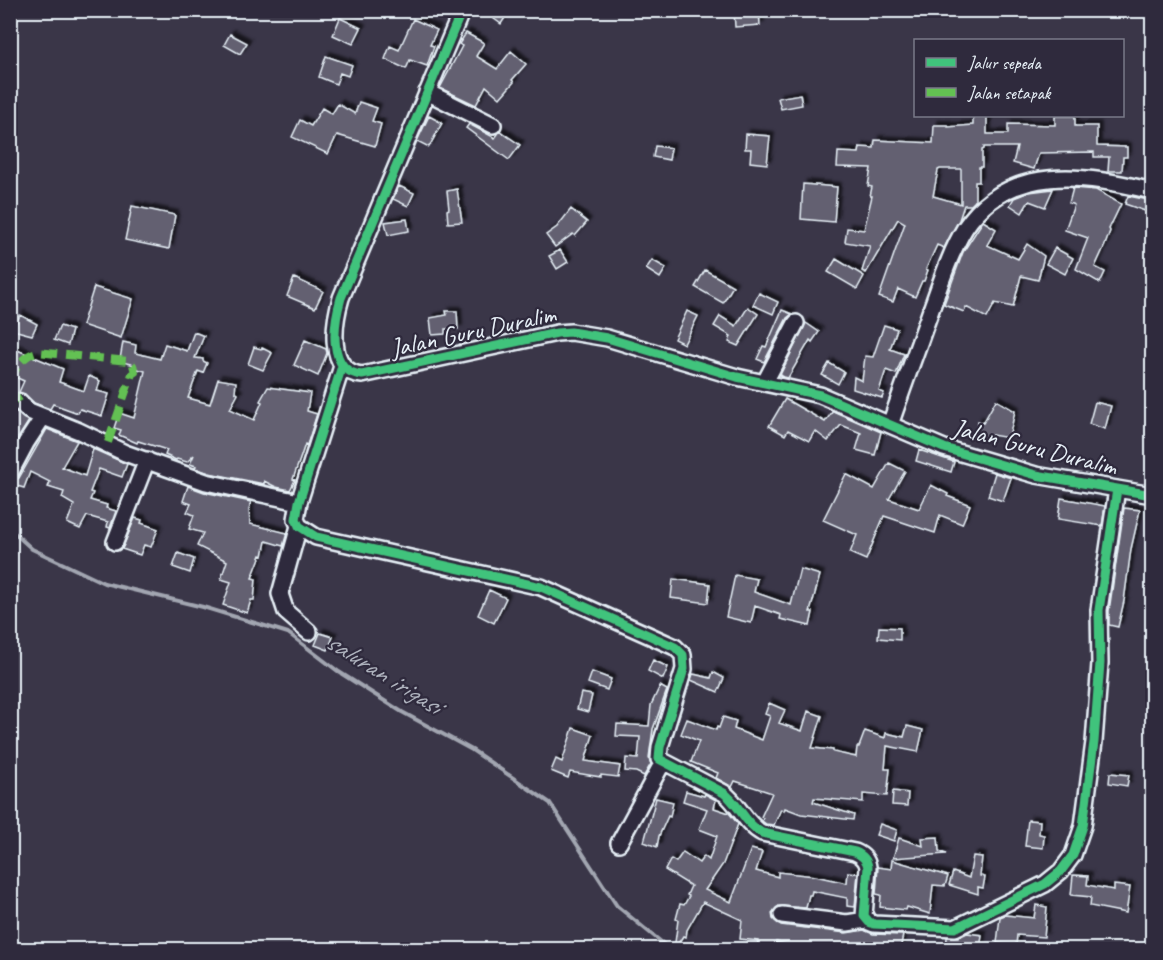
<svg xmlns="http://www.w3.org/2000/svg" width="1163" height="960" viewBox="0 0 1163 960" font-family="Caveat,sans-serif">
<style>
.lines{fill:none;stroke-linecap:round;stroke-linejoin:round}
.stream{stroke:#a2a6b1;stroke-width:4}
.building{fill:#636171;stroke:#e8f1f8;stroke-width:1.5;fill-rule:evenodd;filter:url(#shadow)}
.street-casing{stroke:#e8f1f8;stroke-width:20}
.street{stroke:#2f2a3d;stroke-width:15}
.quiet{stroke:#63c152;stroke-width:8;stroke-dasharray:15 8;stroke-linecap:butt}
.cycleway-casing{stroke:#2f2a3d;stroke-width:13}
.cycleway{stroke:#40c37c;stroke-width:9}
.labels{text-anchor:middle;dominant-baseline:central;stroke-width:4.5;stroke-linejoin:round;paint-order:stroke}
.street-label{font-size:26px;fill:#e8f1f8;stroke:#2f2a3d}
.water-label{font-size:27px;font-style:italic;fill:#aeb2bd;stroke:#2f2a3d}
</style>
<defs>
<filter id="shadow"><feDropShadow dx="4" dy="-4" stdDeviation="1.5" flood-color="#0009"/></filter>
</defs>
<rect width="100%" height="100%" fill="#3a3648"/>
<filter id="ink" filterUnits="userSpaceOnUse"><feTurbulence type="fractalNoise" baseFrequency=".0167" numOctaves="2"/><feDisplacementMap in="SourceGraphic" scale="12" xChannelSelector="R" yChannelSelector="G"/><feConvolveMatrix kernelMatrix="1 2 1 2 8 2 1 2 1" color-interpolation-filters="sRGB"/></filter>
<g filter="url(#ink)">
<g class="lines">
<!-- stream -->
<path class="stream" d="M 10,529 L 32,549 L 104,583 L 203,607 L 288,633 L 339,672 L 402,712 L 472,750 L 550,803 L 617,906 L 671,950"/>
</g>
<!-- building -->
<path class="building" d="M 482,10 L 510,10 L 501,24 Z
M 734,10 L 759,10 L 760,25 L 735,27 Z
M 340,18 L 361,28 L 353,44 L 333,35 Z
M 413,19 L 437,30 L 430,45 L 434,46 L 427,66 L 410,60 L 406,69 L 385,59 L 390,46 L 399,50 Z
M 466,33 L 484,43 L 476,56 L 497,69 L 511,51 L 526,64 L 512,80 L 514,82 L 500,98 L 486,86 L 476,105 L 440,88 L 462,46 L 459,44 Z
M 230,34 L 247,43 L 240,54 L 224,45 Z
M 326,56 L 352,65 L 348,76 L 340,73 L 336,84 L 319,77 Z
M 800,94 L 802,105 L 781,109 L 778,98 Z
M 359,102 L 377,108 L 372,121 L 381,124 L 375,146 L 337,135 L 328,154 L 292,137 L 300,120 L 311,126 L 322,108 L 332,114 L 338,104 L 355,114 Z
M 429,116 L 442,123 L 429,147 L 417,141 Z
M 973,116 L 987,116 L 987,134 L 1008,134 L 1008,124 L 1055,125 L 1055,116 L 1075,116 L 1075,126 L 1097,126 L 1097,146 L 1127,147 L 1127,157 L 1123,157 L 1122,171 L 1108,171 L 1109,157 L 1094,157 L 1094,152 L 1039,153 L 1034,169 L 1013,163 L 1017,147 L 984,147 L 984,149 L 982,150 L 982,167 L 979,167 L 979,182 L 975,182 L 975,201 L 971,205 L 964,205 L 959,220 L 944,248 L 937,245 L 926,269 L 928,270 L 924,281 L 922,281 L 915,297 L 898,289 L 893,302 L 879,297 L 905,223 L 898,219 L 866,273 L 862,271 L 870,246 L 845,242 L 847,228 L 864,230 L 872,196 L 870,196 L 872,187 L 868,186 L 871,168 L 837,167 L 838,152 L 859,153 L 860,147 L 874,148 L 875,140 L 933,143 L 934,125 L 948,125 L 948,127 L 973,125 ZM 940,169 L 961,169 L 961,204 L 933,196 L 938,170 Z
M 469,124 L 495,138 L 500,131 L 520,145 L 509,160 L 466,128 Z
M 746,134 L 770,136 L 767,164 L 750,162 L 751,149 L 745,149 Z
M 655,146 L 671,148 L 669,160 L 653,157 Z
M 803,184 L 837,187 L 834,222 L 801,219 Z
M 399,186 L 414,193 L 408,206 L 393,199 Z
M 1073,188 L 1096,190 L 1121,204 L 1109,229 L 1110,231 L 1105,245 L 1095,267 L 1105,272 L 1100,283 L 1076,269 L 1088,238 L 1065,230 L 1074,205 L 1069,203 Z
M 457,189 L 462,222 L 448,223 L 447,210 L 449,209 L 447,191 Z
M 1053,189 L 1045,207 L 1029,201 L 1022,213 L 1010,205 L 1014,198 L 1029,192 Z
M 1128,196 L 1149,200 L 1145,211 L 1125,204 Z
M 132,206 L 175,215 L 169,249 L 125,240 Z
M 571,209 L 587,222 L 575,236 L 573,234 L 555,247 L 546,235 L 557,227 Z
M 407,219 L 409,231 L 388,235 L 385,222 Z
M 983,221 L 996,229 L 987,245 L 1018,259 L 1027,244 L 1044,256 L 1038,280 L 1021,276 L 1013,307 L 995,303 L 987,318 L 966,307 L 964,312 L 944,304 L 963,252 Z
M 1055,248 L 1073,258 L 1065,274 L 1046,264 Z
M 560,250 L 568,262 L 557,269 L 549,256 Z
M 836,259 L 864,276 L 857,289 L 828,272 Z
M 652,260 L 666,268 L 660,278 L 646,269 Z
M 705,270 L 733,286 L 723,303 L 695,287 Z
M 294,278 L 323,291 L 315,308 L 287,296 Z
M 94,287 L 133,299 L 121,338 L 82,325 Z
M 759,293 L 778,302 L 773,314 L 753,305 Z
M 748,307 L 758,314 L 738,346 L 729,342 L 731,336 L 714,326 L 720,316 L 736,326 Z
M 782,310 L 792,314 L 787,318 L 764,362 L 757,359 L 763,346 L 766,347 Z
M 446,311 L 457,311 L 458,329 L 445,329 L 445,334 L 432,335 L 430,318 L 447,315 Z
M 687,311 L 698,316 L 684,344 L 674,339 Z
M 20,315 L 37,324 L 32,335 L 13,330 Z
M 806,323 L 819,332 L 812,342 L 810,340 L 788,378 L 784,377 L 780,375 Z
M 884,325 L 897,329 L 890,349 L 904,354 L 896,374 L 886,370 L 879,391 L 884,393 L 882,398 L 853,389 L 854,377 L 862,381 L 865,356 L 873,357 Z
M 60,326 L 72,330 L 68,345 L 54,340 Z
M 194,332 L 204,336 L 195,358 L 203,359 L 203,361 L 207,363 L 203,373 L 198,371 L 188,398 L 210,404 L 218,379 L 236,382 L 235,392 L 238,394 L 230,409 L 254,420 L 262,402 L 260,401 L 268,387 L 310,393 L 307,411 L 317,414 L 307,445 L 305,444 L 301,456 L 293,479 L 295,480 L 290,490 L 276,487 L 264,481 L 264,484 L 209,473 L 195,468 L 196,466 L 190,464 L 194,455 L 187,462 L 177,459 L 176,460 L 165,455 L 167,450 L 138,441 L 137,443 L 119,435 L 121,430 L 114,428 L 119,413 L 134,418 L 145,371 L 134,368 L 135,365 L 122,362 L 122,360 L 120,359 L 123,342 L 136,345 L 135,353 L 160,359 L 165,344 L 187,351 Z
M 305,340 L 326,349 L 327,353 L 318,376 L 294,365 Z
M 10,347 L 63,369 L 59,382 L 84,391 L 89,376 L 100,381 L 97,391 L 109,394 L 102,416 L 80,409 L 78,413 L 53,404 L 50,409 L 34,403 L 25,394 L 19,392 L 24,381 L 15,377 L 17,371 L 10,368 Z
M 254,347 L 261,349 L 262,348 L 272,353 L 263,370 L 248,364 Z
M 829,363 L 844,372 L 838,384 L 822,375 Z
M 785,399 L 825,422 L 833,411 L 881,432 L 875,455 L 856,450 L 861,433 L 841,425 L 828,441 L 815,431 L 809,441 L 788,430 L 785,435 L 769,426 Z
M 996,400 L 1015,411 L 1009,438 L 992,435 L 990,441 L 974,436 L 978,421 L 983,423 Z
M 1095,402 L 1111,406 L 1105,429 L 1089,424 Z
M 10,406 L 29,421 L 10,451 Z
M 47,429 L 77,441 L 62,467 L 85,476 L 93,449 L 127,464 L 122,477 L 99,469 L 90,492 L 93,493 L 90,500 L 107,505 L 106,508 L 116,511 L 110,528 L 107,527 L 108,522 L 87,516 L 80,529 L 67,523 L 74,505 L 62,498 L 64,492 L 48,487 L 50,482 L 30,472 L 24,488 L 10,484 L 19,478 Z
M 919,450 L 954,462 L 951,472 L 916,461 Z
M 889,463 L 905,471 L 889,499 L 919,509 L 931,485 L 948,494 L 947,496 L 970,505 L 962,524 L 940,515 L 935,533 L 884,516 L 866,560 L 850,553 L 857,535 L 823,520 L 846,474 L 874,489 Z
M 995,473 L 1011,478 L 1003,501 L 988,496 Z
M 188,486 L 204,492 L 251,502 L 249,509 L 250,524 L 287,533 L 283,546 L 266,541 L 263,556 L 261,555 L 252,578 L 256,579 L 254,600 L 251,600 L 247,613 L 223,605 L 231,582 L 221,579 L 227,561 L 197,546 L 203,533 L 189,529 L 194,515 L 187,512 L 191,504 L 183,501 Z
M 1061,498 L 1105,506 L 1102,526 L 1058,519 Z
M 1124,508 L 1140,510 L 1131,549 L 1124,601 L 1118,627 L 1109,625 L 1109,611 Z
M 135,518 L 142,520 L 141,523 L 158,529 L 151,547 L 144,545 L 140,555 L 122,549 Z
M 178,553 L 194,559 L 190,573 L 173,567 Z
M 800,569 L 820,575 L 810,612 L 813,612 L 810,626 L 780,619 L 781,615 L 755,606 L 751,623 L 726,617 L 735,575 L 757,579 L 754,592 L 791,605 Z
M 673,579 L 710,584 L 708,603 L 671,598 Z
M 489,590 L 506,598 L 494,623 L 478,615 Z
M 879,627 L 900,628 L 900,640 L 878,638 Z
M 320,633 L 333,637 L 328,650 L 315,645 Z
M 653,660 L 668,667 L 663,679 L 648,671 Z
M 592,672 L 611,679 L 607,690 L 588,683 Z
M 713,672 L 724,678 L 718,692 L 691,680 L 693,674 L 711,678 Z
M 660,686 L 667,690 L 653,729 L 649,758 L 651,764 L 644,776 L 636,772 L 625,771 L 626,758 L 638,759 L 640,737 L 616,736 L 617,724 L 649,726 L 651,705 Z
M 581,693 L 592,695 L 588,712 L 577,709 Z
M 769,703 L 785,710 L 779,723 L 802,731 L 808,711 L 822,716 L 812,748 L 833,750 L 833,752 L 856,757 L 857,747 L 859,747 L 865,731 L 885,738 L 886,733 L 904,737 L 907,726 L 923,730 L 918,752 L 887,746 L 885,769 L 890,769 L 887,796 L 863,794 L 863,802 L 814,798 L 813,802 L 854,815 L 853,820 L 801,814 L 785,808 L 784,811 L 781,809 L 774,825 L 766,824 L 762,821 L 763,818 L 761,817 L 772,793 L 735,781 L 732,787 L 716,778 L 718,773 L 691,762 L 699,741 L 681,734 L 687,719 L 716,730 L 717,727 L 719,728 L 723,717 L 736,721 L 734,729 L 762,740 L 770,716 L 765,714 Z
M 573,728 L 593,735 L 585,761 L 620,766 L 618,777 L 601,775 L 601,777 L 570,772 L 568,778 L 551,771 L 556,759 L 562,762 Z
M 1110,773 L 1129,775 L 1127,786 L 1109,783 Z
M 686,791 L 704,796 L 705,794 L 716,800 L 714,808 L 729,813 L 738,824 L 723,864 L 705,890 L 731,902 L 751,849 L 762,852 L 756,871 L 778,877 L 778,872 L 815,876 L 847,883 L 848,872 L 858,873 L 855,907 L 847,906 L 847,898 L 812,891 L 811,895 L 809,895 L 806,908 L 779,906 L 772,913 L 773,919 L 781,925 L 846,933 L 864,930 L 873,934 L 903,935 L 900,950 L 815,950 L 776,942 L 775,950 L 757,947 L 758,941 L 740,939 L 742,920 L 703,902 L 687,930 L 686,937 L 683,936 L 674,950 L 678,920 L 676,919 L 680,904 L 684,905 L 689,896 L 687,895 L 691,886 L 665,870 L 671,859 L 676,862 L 683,852 L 699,863 L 704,856 L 709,860 L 717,836 L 699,829 L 707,809 L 683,801 Z
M 893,791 L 908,793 L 907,806 L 892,805 Z
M 656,798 L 673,802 L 670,817 L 668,816 L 659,836 L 657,847 L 644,842 Z
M 1028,820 L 1040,821 L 1039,834 L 1044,835 L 1043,848 L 1025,846 Z
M 880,824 L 897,830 L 894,841 L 876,835 Z
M 938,837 L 939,851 L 946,854 L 893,858 L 899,838 L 923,846 L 922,838 Z
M 973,856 L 982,857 L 980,876 L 985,877 L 983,888 L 978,887 L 978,894 L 949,885 L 953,872 L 969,878 Z
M 892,860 L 948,876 L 945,886 L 933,885 L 930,914 L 907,907 L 906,910 L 880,907 L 881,895 L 876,894 L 878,867 L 891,869 Z
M 1073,875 L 1088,876 L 1087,885 L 1114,890 L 1114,885 L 1130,887 L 1126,913 L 1090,906 L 1091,897 L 1071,895 Z
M 1036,905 L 1047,907 L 1044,937 L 1017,935 L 1016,945 L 997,943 L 1000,917 L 1005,915 L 1034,918 Z
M 967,933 L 982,935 L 980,950 L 946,950 L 947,937 L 959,937 Z"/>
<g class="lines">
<!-- street casing -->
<g class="street-casing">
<path id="street" d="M 462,10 L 341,298 C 334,322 326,372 362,375 L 557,333 L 571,332 L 607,338 L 737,377 L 820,395 L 944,448 L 1036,475 L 1152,495
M 427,92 L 493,125
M 342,366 L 299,502 L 296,519 L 299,526 L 316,537 L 541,587 L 675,647 L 683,655 L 684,669 L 660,747 L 659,759 L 724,793 C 739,804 745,824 762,833 L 855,852 C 862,855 867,859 868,867 L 864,916 L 869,922 L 874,924 L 955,928 L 1045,884 L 1061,871 L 1073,855 L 1083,826 L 1094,742 L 1100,663 L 1099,610 L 1117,489
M 765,382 L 796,323
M 19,402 L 29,411 L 79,431 L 125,453 L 206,482 L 299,502
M 890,425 C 904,384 919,344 933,304 C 942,279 951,251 965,228 C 1009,162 1087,175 1152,191
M 10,473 L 26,443 L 43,417
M 299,526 L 280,594 L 286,612 L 309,632
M 115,542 L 147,460
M 619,843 L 663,762
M 782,915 L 847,923 L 866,920"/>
</g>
<!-- street -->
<use href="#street" class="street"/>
<!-- quiet -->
<path class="quiet" d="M 19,402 C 17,398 13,394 12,390 C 8,374 22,355 37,352 L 128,361 L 133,365 L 135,372 L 132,374 L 107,445"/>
<!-- cycleway casing -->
<g class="cycleway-casing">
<path id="cycleway" d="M 462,10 L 341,298 C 334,322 326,372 362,375 L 557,333 L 571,332 L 607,338 L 737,377 L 820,395 L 944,448 L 1036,475 L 1152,495
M 342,366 L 299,502 L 296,519 L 299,526 L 316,537 L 541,587 L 675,647 L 683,655 L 684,669 L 660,747 L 659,759 L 724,793 C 739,804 745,824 762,833 L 855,852 C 862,855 867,859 868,867 L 864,916 L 869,922 L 874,924 L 955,928 L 1045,884 L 1061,871 L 1073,855 L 1083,826 L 1094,742 L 1100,663 L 1099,610 L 1117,489"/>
</g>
<!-- cycleway -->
<use href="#cycleway" class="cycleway"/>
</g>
</g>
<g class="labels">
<!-- street labels -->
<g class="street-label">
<text transform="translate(473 331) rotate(-12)">Jalan Guru Duralim</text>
<text transform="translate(1035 447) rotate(14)">Jalan Guru Duralim</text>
</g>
<!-- water labels -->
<g class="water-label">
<text transform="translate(384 673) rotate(32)">saluran irigasi</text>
</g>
</g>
<!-- margin -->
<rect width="1163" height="960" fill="none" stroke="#2f2a3d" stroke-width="36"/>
<rect x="18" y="18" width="1127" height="924" fill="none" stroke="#e8f1f8" stroke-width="2" filter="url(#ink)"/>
<!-- legend -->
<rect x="914" y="39" width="210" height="78" fill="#2f2a3d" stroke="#797a88" stroke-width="1.5"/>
<rect x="926" y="58" width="30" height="9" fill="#40c37c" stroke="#797a88" stroke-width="1.5"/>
<text x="968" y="69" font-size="18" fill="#e8f1f8">Jalur sepeda</text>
<rect x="926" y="88" width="30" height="9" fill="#63c152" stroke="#797a88" stroke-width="1.5"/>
<text x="968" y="99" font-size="18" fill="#e8f1f8">Jalan setapak</text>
</svg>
